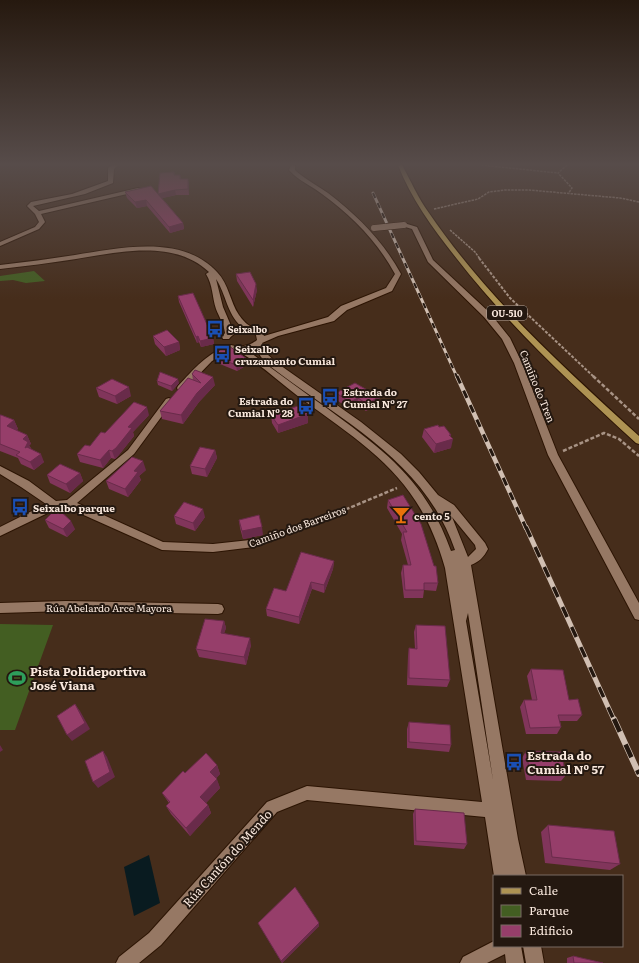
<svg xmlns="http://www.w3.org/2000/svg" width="639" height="963" viewBox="0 0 639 963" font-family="Literata,serif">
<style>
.green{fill:#435e22}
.water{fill:#091b20}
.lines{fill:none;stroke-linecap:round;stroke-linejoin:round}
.minor-casing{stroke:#2c1403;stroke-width:2}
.major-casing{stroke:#2c1403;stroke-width:2}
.path-far3{stroke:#a89385;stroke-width:1.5;stroke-dasharray:2.5 1;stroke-linecap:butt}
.path-far2{stroke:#a89385;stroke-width:2;stroke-dasharray:3 1.5;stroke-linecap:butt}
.path-far1{stroke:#a89385;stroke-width:2.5;stroke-dasharray:4 2;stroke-linecap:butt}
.path{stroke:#a89385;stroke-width:3;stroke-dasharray:5 2.5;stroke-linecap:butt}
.minor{fill:#967864;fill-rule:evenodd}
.major{fill:#ae9353;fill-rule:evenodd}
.rail-far3-casing{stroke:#d1bfb2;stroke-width:3}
.rail-far2-casing{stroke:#d1bfb2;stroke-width:4.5}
.rail-far1-casing{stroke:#d1bfb2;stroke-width:5}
.rail-casing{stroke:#d1bfb2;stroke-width:6}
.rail-far3{stroke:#241810;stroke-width:2;stroke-dasharray:5.5;stroke-linecap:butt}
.rail-far2{stroke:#241810;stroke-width:3;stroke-dasharray:8;stroke-linecap:butt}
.rail-far1{stroke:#241810;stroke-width:3.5;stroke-dasharray:11;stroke-linecap:butt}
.rail{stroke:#241810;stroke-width:4.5;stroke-dasharray:14;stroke-linecap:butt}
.minor-bridge-casing{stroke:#2c1403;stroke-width:7;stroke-linecap:butt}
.minor-bridge{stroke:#967864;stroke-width:6}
.wall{fill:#81355b}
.shaded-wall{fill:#692b4a}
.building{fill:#963e6a;stroke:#692b4a}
.labels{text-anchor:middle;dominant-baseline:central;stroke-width:4;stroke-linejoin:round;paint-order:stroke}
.shield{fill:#241810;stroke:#b9aaa0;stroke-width:1}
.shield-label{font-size:9px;font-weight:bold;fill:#f9e8dd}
.far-poi-label{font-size:9px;font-weight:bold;fill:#f9e8dd;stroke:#241810;text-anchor:start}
.poi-label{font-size:10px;font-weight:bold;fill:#f9e8dd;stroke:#241810;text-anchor:start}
.street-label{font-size:10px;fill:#f9e8dd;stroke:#241810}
.near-poi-label{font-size:12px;font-weight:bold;fill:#f9e8dd;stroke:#241810;text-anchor:start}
.near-street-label{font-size:12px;fill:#f9e8dd;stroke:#241810}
</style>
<rect width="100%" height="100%" fill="#462d1b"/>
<!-- green -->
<path class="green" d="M 34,271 L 45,281 L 26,283 L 13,280 L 0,281 L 0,276 Z
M 0,624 L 53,625 L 15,730 L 0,730 Z"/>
<!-- water -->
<path class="water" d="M 149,855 L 160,903 L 134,916 L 124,867 Z"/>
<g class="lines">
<!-- minor casing -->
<g class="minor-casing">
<path id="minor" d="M 112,165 L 118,165 L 114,169 L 113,183 L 85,194 L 33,206 L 39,211 L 138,188 L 140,189 L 140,191 L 41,214 L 45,222 L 39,229 L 0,246 L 0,242 L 35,227 L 39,222 L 35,214 L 27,206 L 31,202 L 72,194 L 108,181 L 108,168 Z
M 291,165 L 295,165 L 295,170 L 297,172 C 307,180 318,186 328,193 C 358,216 383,241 401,274 L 392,291 L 347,310 L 334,321 L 278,336 L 262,343 L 267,354 L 277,363 L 361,422 L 401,454 L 419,472 L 438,495 L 454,505 L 485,543 L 488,549 C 484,557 479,562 471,565 L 518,839 L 526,876 L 494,876 L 485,817 L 307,800 L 277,812 L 161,945 L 139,963 L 116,963 L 119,957 L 149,933 L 267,802 L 307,786 L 482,802 L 445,568 C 420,478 370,449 299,397 C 278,381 257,361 234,349 L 212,361 L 184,390 L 178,390 L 177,388 L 178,386 C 193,370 209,351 231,345 C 239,348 250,346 257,340 L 256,335 C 247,328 236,330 229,339 L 223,339 L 222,337 L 225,333 C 224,324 219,317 216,309 C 212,297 213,285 206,274 L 209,272 C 174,239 119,252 76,259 C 51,263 25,266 0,269 L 0,265 C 25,262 50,259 75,255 C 120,248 182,234 217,272 C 229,284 230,302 239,315 C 242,319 246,324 250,326 C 256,329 262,329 264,336 L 328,317 L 341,306 L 386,288 L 395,274 C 377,241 352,216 322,194 C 313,187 302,182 294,175 L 289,170 ZM 216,279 C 226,294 227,314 241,326 L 232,328 L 223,307 ZM 256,348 L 261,357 L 271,367 C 341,421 424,460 455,550 L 451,551 C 426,481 386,452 328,409 C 301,390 274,370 247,350 ZM 452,517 L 475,545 L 476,549 L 468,557 ZM 468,613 L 493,780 L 466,621 Z
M 404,223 L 417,227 L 433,260 L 490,313 L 510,338 L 522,363 L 558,455 L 639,603 L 639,620 L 635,619 L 548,455 L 514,363 L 502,339 L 484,317 L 428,262 L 412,229 L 402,226 L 401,225 Z
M 169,398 L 173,401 L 134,454 L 77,503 L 163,542 L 213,544 L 250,540 L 254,541 L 255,544 L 254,547 L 213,552 L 162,550 L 68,508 L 56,509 L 0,536 L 0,527 L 46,504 L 21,487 L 0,474 L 0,466 L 29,481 L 56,501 L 67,500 L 128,450 L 166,399 Z
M 66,601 L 218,604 L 222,605 L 224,609 L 222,613 L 218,614 L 66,611 L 0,613 L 0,603 Z
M 494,941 L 494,946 L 521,946 L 524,963 L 506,963 L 505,954 L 487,963 L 460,963 L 463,957 Z
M 523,946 L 541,946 L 544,963 L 526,963 Z"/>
</g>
<!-- major casing -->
<g class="major-casing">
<path id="major" d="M 398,165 L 402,165 C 411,181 418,198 429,213 C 487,298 563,367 639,436 L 639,444 L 636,443 C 573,385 510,327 457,259 C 434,230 411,199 398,165 Z"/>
</g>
<!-- path-far3 -->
<path class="path-far3" d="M 481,165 L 558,173
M 567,165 L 558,173 L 572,188 L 568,194
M 434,209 L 478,199 L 489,192 L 505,190 L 529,190 L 620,198 L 639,202
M 450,230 L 475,252 L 480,259"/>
<!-- path-far2 -->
<path class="path-far2" d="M 479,258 L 510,298 L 594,377"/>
<!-- path-far1 -->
<path class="path-far1" d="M 593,376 L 639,419
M 563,451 L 604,433 L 619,439 L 639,456
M 295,528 L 342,511 L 397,488"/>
<!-- path -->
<path class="path" d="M 260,541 L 298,527"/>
<!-- minor -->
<use href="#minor" class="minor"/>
<!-- major -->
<use href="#major" class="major"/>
<!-- rail-far3 casing -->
<g class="rail-far3-casing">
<path id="rail-far3" d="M 373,193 L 457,377"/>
</g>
<!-- rail-far2 casing -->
<g class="rail-far2-casing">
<path id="rail-far2" d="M 457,376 L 526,528"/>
</g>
<!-- rail-far1 casing -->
<g class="rail-far1-casing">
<path id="rail-far1" d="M 526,527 L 614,720"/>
</g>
<!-- rail casing -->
<g class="rail-casing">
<path id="rail" d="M 614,719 L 639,774"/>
</g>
<!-- rail-far3 -->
<use href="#rail-far3" class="rail-far3"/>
<!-- rail-far2 -->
<use href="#rail-far2" class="rail-far2"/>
<!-- rail-far1 -->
<use href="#rail-far1" class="rail-far1"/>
<!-- rail -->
<use href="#rail" class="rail"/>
<!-- minor-bridge casing -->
<g class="minor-bridge-casing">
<path id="minor-bridge" d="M 374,228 L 404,225"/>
</g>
<!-- minor-bridge -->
<use href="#minor-bridge" class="minor-bridge"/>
</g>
<!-- wall -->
<path class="wall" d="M 174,172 L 175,175 L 180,175 L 181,179 L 189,184 L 189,195 L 176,195 L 162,198 L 183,223 L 184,229 L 170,233 L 147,206 L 137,208 L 127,198 L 125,192 L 158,194 Z
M 236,274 L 257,290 L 253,307 L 237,281 Z
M 178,296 L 213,338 L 214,344 L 201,347 L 199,342 L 197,343 L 179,302 Z
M 153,336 L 179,342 L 180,350 L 166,356 L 155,344 Z
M 214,356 L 247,365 L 237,371 L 215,362 Z
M 192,374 L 215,385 L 199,402 L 183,424 L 162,419 L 160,411 L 193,380 Z
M 157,381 L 179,383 L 172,391 L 158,385 Z
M 96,388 L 131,396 L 117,404 L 99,397 Z
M 336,393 L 379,403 L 366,411 L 357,405 L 350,409 L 335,399 Z
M 0,415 L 14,420 L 18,429 L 16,430 L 27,435 L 31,444 L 29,445 L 32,450 L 44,462 L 34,470 L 21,464 L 18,458 L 0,451 Z
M 149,415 L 133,432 L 134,436 L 118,456 L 115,459 L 111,458 L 103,468 L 80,462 L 77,454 L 90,446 L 105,433 Z
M 271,415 L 308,423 L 278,433 L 272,423 Z
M 424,429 L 451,448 L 434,453 L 422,437 Z
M 215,450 L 217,458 L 207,477 L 192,474 L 190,466 Z
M 146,470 L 139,476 L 141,480 L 128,497 L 109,489 L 106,481 Z
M 80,473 L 83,481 L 70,493 L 50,483 L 47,475 Z
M 403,495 L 438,583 L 436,591 L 424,590 L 423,598 L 404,598 L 401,573 L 403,565 L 408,565 L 401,540 L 402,534 L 387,508 L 388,500 Z
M 174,516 L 205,517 L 195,531 L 176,524 Z
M 45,520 L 75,529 L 67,537 L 49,528 Z
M 239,520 L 263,535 L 243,539 L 240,528 Z
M 334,561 L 333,569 L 324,593 L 312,589 L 299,624 L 267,616 L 266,609 L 286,591 Z
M 224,621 L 226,628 L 224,633 L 251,645 L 246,665 L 199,657 L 196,649 Z
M 416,625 L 450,680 L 447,687 L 407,685 L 408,656 L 409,648 L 415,649 L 414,632 Z
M 531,669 L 569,700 L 582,715 L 577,721 L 560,721 L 561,727 L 557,734 L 526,734 L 520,707 L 524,700 L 532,700 L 527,676 Z
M 409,722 L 451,745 L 449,752 L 407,748 L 407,729 Z
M 526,751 L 566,775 L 561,781 L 526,780 L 522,758 Z
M 217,765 L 220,774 L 216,778 L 220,788 L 206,803 L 208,805 L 211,813 L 190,836 L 171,814 L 166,806 L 169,803 L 162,793 L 185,773 Z
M 415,809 L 467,844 L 464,849 L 414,845 L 413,814 Z
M 548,825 L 620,864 L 610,870 L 545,863 L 541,832 Z
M 258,923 L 319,923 L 319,926 L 282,963 Z
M 573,956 L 603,963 L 567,963 L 567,958 Z"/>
<!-- shaded-wall -->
<path class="shaded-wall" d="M 188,179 L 189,184 L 189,195 L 188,189 Z
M 175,190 L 176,195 L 159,199 L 158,194 Z
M 146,200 L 147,206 L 137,208 L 135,202 Z
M 183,223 L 184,229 L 170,233 L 169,227 Z
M 256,284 L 257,290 L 253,307 L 253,300 Z
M 198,336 L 199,342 L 197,343 L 196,337 Z
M 213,338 L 214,344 L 201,347 L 200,341 Z
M 179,342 L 180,350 L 166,356 L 164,347 Z
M 247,359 L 247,365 L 237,371 L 236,365 Z
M 213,377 L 215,385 L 199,402 L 183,424 L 181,415 L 197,393 Z
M 178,379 L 179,383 L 172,391 L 171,386 Z
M 129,387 L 131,396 L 117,404 L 115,396 Z
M 380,396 L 379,403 L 366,411 L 367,404 Z
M 358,398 L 357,405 L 350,409 L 350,402 Z
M 147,407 L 149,415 L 133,432 L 134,436 L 118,456 L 115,459 L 112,451 L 128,427 Z
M 308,414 L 308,423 L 278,433 L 278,425 Z
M 14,420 L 18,429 L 11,434 L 7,426 Z
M 27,435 L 31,444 L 29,445 L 32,450 L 25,448 L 23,439 Z
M 449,435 L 451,435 L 450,440 L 453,439 L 451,448 L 434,453 L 436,444 Z
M 109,450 L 111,458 L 103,468 L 100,460 Z
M 215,450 L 217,458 L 207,477 L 205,469 Z
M 41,454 L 44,462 L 34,470 L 30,462 Z
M 143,461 L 146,470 L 139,476 L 141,480 L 128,497 L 125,489 L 134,471 Z
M 80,473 L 83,481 L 70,493 L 66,484 Z
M 203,509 L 205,517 L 195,531 L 193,523 Z
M 71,521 L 75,529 L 67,537 L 63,529 Z
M 262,527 L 263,535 L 243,539 L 242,531 Z
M 334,561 L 333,569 L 324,593 L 324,585 Z
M 311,582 L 312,589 L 299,624 L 299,617 Z
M 224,621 L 226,628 L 222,640 L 221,633 Z
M 250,638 L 251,645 L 246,665 L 244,657 Z
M 75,704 L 80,711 L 90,729 L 72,741 L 67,735 Z
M 0,745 L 3,750 L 0,752 Z
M 103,751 L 107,757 L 115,777 L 98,788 L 93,782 Z
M 217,765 L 220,774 L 214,781 L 210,772 Z
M 217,779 L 220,788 L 204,805 L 200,797 Z
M 208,805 L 211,813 L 190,836 L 186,828 Z
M 319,923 L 319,926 L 282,963 L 281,961 Z"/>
<!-- building -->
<path class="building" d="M 174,172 L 174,175 L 180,175 L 180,179 L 188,179 L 188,189 L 175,190 L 158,194 L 160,173 Z
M 151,186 L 183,223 L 169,227 L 146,200 L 135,202 L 125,192 Z
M 250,272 L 256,284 L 253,300 L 236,274 Z
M 193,293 L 213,338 L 200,341 L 198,336 L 196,337 L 178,296 Z
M 167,330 L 179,342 L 164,347 L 153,336 Z
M 229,346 L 247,359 L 236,365 L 214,356 L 222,348 Z
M 195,370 L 213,377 L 197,393 L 181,415 L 160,411 L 188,378 L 201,383 L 192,374 Z
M 160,372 L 178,379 L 171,386 L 157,381 Z
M 112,379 L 129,387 L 115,396 L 96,388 Z
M 355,383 L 369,391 L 370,390 L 380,396 L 367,404 L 358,398 L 350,402 L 336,393 Z
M 134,402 L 147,407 L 128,427 L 132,428 L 116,448 L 112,451 L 109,450 L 100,460 L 77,454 L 85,445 L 90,446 L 101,432 L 105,433 Z
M 301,405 L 308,414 L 278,425 L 271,415 Z
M 0,415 L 1,415 L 14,420 L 7,426 L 27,435 L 23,439 L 28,442 L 25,448 L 27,447 L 41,454 L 30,462 L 16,455 L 20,452 L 0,444 Z
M 438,425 L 439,427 L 444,426 L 451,435 L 449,435 L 453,439 L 436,444 L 424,429 Z
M 200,447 L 215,450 L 205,469 L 190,466 Z
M 132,457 L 143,461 L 134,471 L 138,472 L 125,489 L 106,481 Z
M 60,464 L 80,473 L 66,484 L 47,475 Z
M 403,495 L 421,524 L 434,566 L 436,566 L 438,583 L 424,583 L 424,590 L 405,590 L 403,565 L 411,565 L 403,532 L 407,532 L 388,500 Z
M 184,502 L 203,509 L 193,523 L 174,516 Z
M 57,508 L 71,521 L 63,529 L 45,520 Z
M 259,515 L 262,527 L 242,531 L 239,520 Z
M 301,552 L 334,561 L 324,585 L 311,582 L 299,617 L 266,609 L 274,588 L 286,591 Z
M 205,619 L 224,621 L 221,633 L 250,638 L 244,657 L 196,649 Z
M 416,625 L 445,626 L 450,680 L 409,678 L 409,648 L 417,649 Z
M 531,669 L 563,670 L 569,700 L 578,699 L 582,715 L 558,715 L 561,727 L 530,728 L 524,700 L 537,700 Z
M 75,704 L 85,723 L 67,735 L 57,716 Z
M 409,722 L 450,725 L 451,745 L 409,742 Z
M 103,751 L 110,772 L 93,782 L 85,761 Z
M 526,751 L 561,752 L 566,775 L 530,774 Z
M 206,753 L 217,765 L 210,772 L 217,779 L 200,797 L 208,805 L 186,828 L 166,806 L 170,802 L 162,793 L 183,771 L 185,773 Z
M 415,809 L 464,813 L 467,844 L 416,841 Z
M 548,825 L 614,831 L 620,864 L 552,857 Z
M 295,887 L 319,923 L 281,961 L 258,923 Z
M 573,956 L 603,963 L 574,963 Z"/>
<!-- sky -->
<linearGradient id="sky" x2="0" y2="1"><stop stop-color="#26190f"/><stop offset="0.55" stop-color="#574c4a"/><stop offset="1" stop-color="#574c4a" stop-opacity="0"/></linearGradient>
<rect width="639" height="299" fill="url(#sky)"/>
<!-- icons -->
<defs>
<g id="bus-bare" transform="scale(1.38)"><path d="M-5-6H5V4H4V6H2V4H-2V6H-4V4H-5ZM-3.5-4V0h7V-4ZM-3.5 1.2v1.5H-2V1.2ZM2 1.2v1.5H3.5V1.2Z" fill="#1a4fb4" stroke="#241810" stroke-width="2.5" paint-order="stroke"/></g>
<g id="bar-bare" transform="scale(1.38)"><path d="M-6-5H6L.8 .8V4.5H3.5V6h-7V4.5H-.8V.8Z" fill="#e8710a" stroke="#241810" stroke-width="2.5" paint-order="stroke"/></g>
<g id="stadium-bare" transform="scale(1.38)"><path d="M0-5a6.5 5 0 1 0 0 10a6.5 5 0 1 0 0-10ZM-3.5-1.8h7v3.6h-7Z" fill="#2e9e5b" stroke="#241810" stroke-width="2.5" paint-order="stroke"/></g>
</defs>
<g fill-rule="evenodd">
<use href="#bus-bare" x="215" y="329"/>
<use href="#bus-bare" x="222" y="354"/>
<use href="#bus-bare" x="330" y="397"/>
<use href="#bus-bare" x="306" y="406"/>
<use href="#bus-bare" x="20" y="507"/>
<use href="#bar-bare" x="401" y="515"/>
<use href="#stadium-bare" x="17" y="678"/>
<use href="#bus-bare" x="514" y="762"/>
</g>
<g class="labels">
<!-- shield labels -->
<rect class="shield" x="487" y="306" width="40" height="14" rx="3"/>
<g class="shield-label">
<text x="507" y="313">OU-510</text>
</g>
<!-- far-poi labels -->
<g class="far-poi-label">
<text x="228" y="329">Seixalbo</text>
</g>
<!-- poi labels -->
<g class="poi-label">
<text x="235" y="348">Seixalbo<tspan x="235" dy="12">cruzamento Cumial</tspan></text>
<text x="343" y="391">Estrada do<tspan x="343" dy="12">Cumial Nº 27</tspan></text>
<text x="293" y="400" text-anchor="end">Estrada do<tspan x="293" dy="12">Cumial Nº 28</tspan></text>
<text x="33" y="507">Seixalbo parque</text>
<text x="414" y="515">cento 5</text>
</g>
<!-- street labels -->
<g class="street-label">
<text transform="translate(538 386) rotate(68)">Camiño do Tren</text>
<text transform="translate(297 526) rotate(-20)">Camiño dos Barreiros</text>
<text x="109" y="607">Rúa Abelardo Arce Mayora</text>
</g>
<!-- near-poi labels -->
<g class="near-poi-label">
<text x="30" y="671">Pista Polideportiva<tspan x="30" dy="14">José Viana</tspan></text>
<text x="527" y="755">Estrada do<tspan x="527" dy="14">Cumial Nº 57</tspan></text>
</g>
<!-- near-street labels -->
<g class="near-street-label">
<text transform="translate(227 858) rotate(-48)">Rúa Cantón do Mendo</text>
</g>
</g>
<!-- legend -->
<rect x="493" y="875" width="130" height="72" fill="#241810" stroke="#796b62"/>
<rect x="501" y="888" width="20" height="6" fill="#ae9353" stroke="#796b62"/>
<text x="529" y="895" font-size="12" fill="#f9e8dd">Calle</text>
<rect x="501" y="905" width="20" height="12" fill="#435e22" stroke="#796b62"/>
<text x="529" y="915" font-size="12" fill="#f9e8dd">Parque</text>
<rect x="501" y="925" width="20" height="12" fill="#963e6a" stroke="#796b62"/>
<text x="529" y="935" font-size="12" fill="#f9e8dd">Edificio</text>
</svg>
